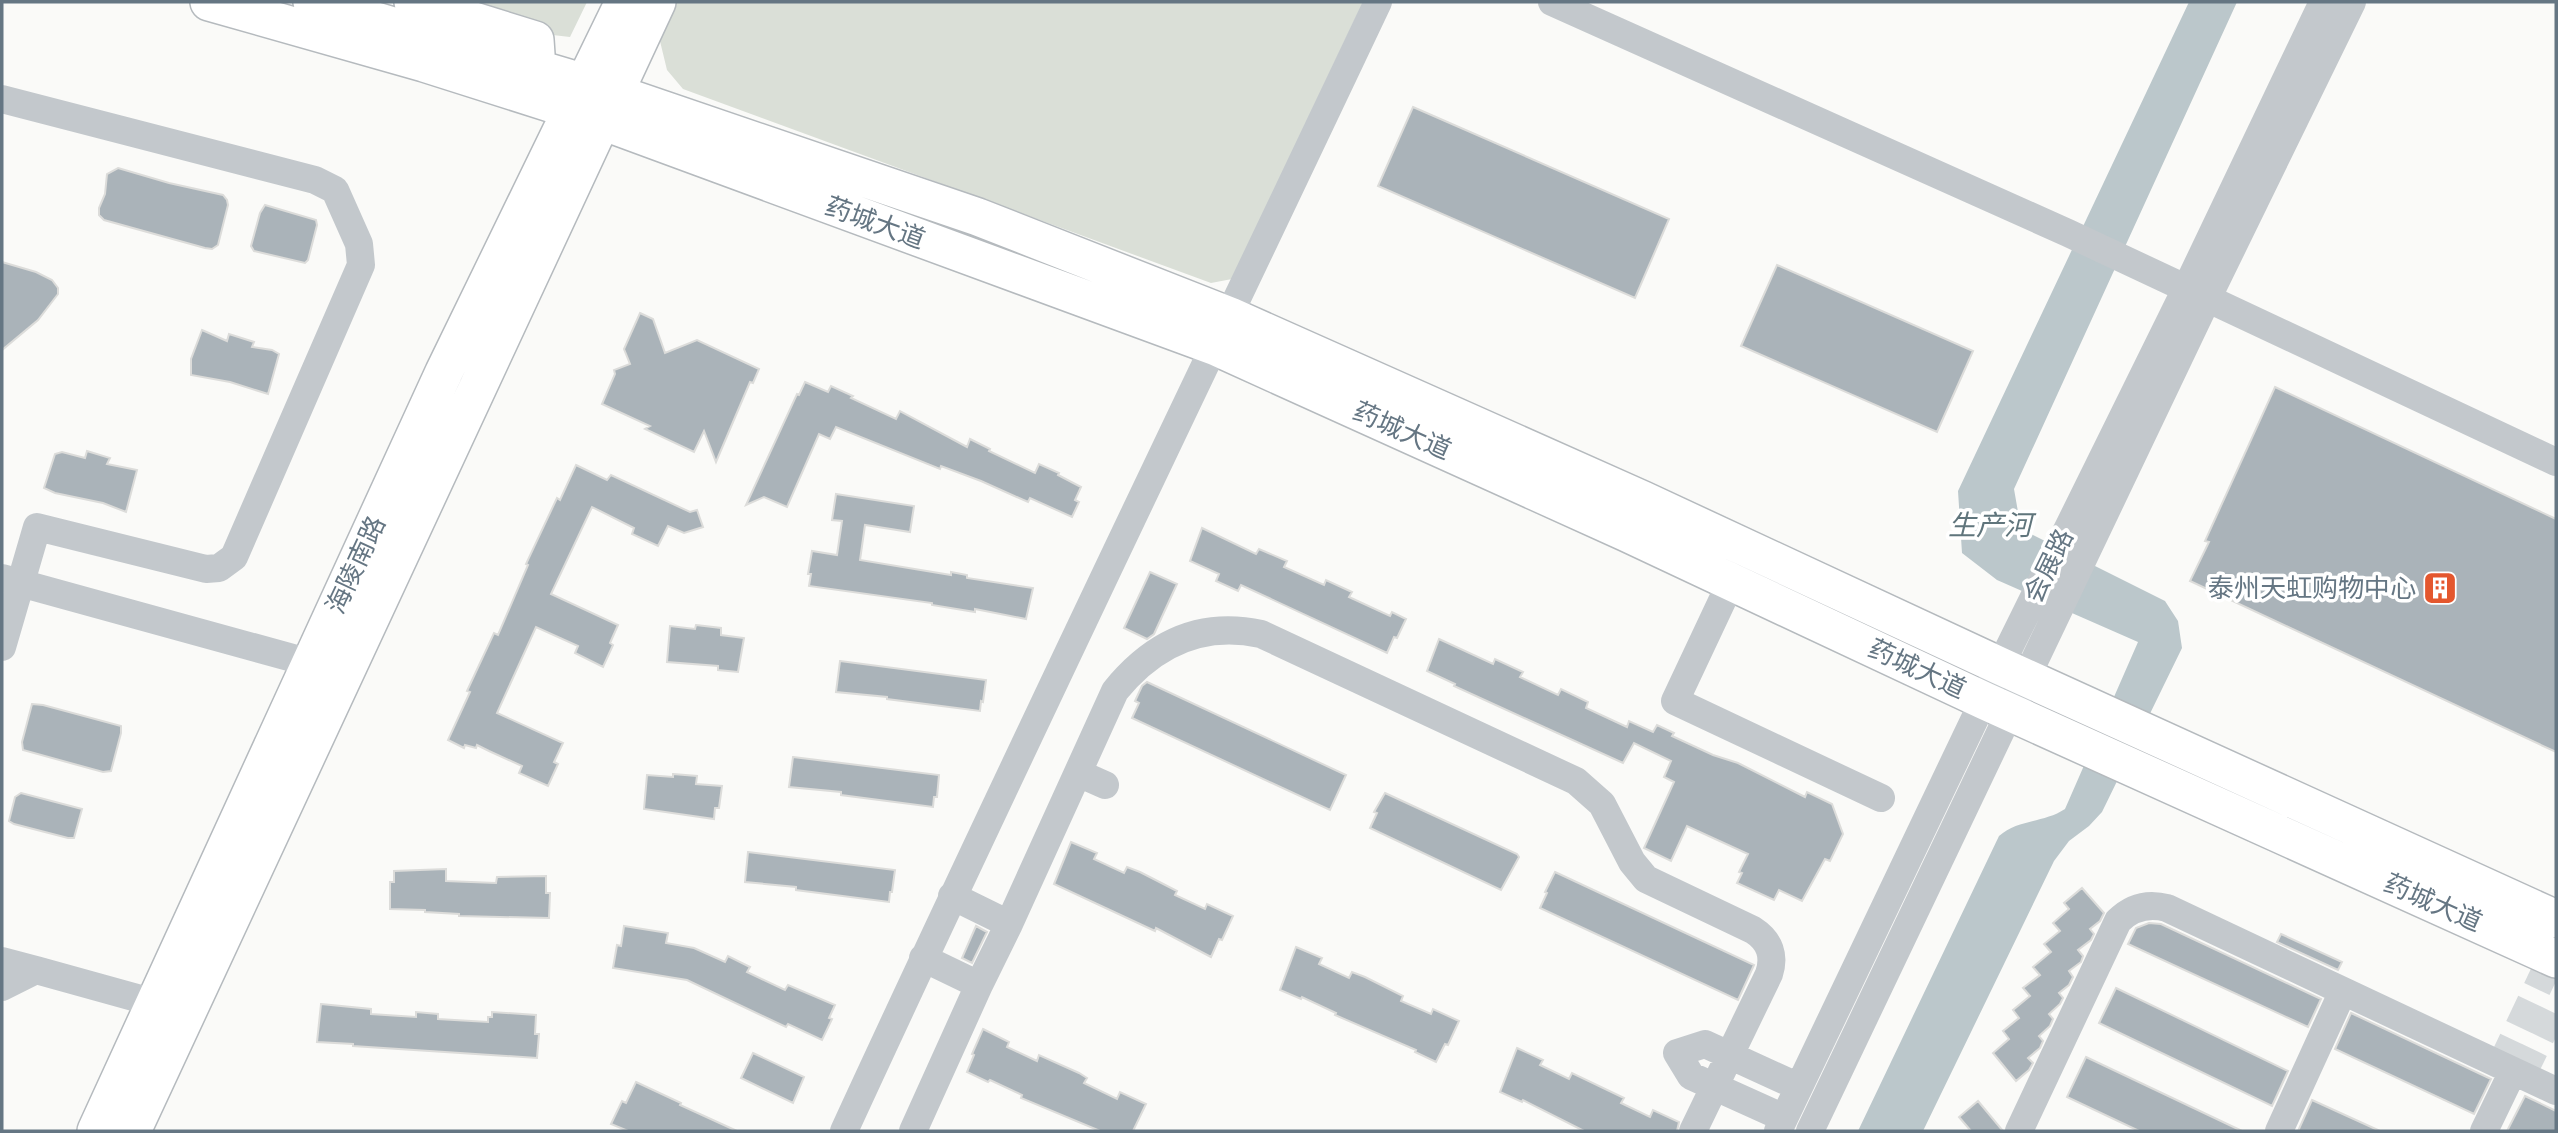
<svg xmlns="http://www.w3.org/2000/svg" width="2558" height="1133" viewBox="0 0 2558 1133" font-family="Karla,'Noto Sans SC',sans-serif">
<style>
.green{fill:#dadfd7}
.water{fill:#bbc7cb}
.building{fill:#aab3b9;stroke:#dcdcda;stroke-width:2}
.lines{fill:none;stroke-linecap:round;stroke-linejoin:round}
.minor-tunnel{stroke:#d5d9db;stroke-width:28;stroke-dasharray:28 14;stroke-linecap:butt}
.major-casing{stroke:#b5babe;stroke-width:40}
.minor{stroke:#c3c8cc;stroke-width:28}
.major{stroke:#fff;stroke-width:37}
.labels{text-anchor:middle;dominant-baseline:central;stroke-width:7;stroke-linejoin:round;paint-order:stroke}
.street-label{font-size:26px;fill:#657683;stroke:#fff}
.poi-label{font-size:26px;fill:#657683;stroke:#fff;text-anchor:end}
.water-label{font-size:28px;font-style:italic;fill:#60757c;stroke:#fff}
</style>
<rect width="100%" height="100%" fill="#fafaf8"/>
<!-- green -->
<path class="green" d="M 424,2 L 587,2 L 570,37 L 518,31 Z
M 676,2 L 1363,2 L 1232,279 L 1211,283 L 683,89 L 667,70 L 659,37 Z"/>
<!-- water -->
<path class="water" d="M 2189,2 L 2237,2 L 2014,489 L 2021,529 L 2165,601 L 2178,621 L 2182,648 L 2102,812 L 2089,826 L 2069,841 L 2054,861 L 1923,1131 L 1858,1131 L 1999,836 C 2018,819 2044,823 2065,809 L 2138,642 L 1997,580 L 1962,553 L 1958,491 Z"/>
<!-- building -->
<path class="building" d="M 1413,107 L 1669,219 L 1635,298 L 1378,186 Z
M 118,168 L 169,183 L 223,195 L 227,200 L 228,205 L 218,245 L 212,249 L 205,248 L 104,220 L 99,215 L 99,208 L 105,194 L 107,174 Z
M 265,205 L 316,220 L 317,225 L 308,260 L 305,263 L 254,251 L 251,246 L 260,213 Z
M 2,262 L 36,272 L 52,280 L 58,288 L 58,294 L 38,320 L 2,350 Z
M 1777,265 L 1973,351 L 1937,432 L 1741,346 Z
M 640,313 L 653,319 L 665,353 L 697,340 L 759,369 L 753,383 L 750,382 L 716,462 L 704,431 L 694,452 L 645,429 L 650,426 L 602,404 L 615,374 L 614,370 L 630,364 L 624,349 Z
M 202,330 L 227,341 L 229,334 L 254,342 L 252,347 L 272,350 L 279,354 L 268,394 L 230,382 L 191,375 L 191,359 Z
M 805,382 L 828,392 L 831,386 L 853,396 L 851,398 L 896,419 L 900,411 L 967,447 L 970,439 L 990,449 L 989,451 L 1035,473 L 1039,464 L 1059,473 L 1058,475 L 1081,487 L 1075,500 L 1079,502 L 1072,517 L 1030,498 L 1028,502 L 981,481 L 941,466 L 940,469 L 836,427 L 830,439 L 819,434 L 787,507 L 764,497 L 746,505 L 797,394 L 799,395 Z
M 2275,387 L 2556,519 L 2556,752 L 2190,581 L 2209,542 L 2205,541 Z
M 87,451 L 110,458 L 107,464 L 137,470 L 126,512 L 103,503 L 55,493 L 44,488 L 55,454 L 62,452 L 85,458 Z
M 576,465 L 607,480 L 611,475 L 690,512 L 697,510 L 703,527 L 684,533 L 668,526 L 658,546 L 632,534 L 634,528 L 592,507 L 551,594 L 618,625 L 610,643 L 613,645 L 603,667 L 575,653 L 578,646 L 536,627 L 497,713 L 563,743 L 554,762 L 558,764 L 548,786 L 519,773 L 522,766 L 489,751 L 477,745 L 476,748 L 465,745 L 464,748 L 448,740 L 470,692 L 467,691 L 494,633 L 498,635 L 528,565 L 526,564 L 557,498 L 560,500 Z
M 836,494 L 914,506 L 910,532 L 865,525 L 860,560 L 951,575 L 951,572 L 967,575 L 967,578 L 1033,588 L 1026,619 L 975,609 L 975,612 L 932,605 L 932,603 L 809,586 L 811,574 L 808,574 L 812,551 L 837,555 L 842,521 L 832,520 Z
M 1202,528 L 1256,554 L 1259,549 L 1287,561 L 1284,567 L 1324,585 L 1326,580 L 1352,592 L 1349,597 L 1390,616 L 1392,612 L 1406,619 L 1397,638 L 1394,637 L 1387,653 L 1241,585 L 1238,591 L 1216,581 L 1219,574 L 1190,561 Z
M 1150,572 L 1177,584 L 1154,634 L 1147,639 L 1124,628 Z
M 696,625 L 721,628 L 721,635 L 744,638 L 738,672 L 718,670 L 718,666 L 667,662 L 670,626 L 695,629 Z
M 1439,639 L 1493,664 L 1495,659 L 1523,672 L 1520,677 L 1558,695 L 1561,689 L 1588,702 L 1586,708 L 1627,727 L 1629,721 L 1653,732 L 1657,725 L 1674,733 L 1672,736 L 1713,755 L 1738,763 L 1805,797 L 1807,792 L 1832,804 L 1843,834 L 1830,861 L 1825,859 L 1802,901 L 1779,890 L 1774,900 L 1737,883 L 1742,873 L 1739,872 L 1748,854 L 1687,826 L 1671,861 L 1644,848 L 1674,782 L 1664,777 L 1671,761 L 1634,743 L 1623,763 L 1454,686 L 1455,684 L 1427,671 Z
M 840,661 L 986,680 L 983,702 L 981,701 L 980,711 L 887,699 L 887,697 L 836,692 Z
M 1147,682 L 1346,775 L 1330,810 L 1132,718 L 1139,703 L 1135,701 L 1142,686 Z
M 32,704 L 43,705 L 121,726 L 121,733 L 111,771 L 103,772 L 23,750 L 22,742 Z
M 793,757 L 939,775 L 937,797 L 934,797 L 933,807 L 841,795 L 841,792 L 789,787 Z
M 673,774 L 697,776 L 696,784 L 722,786 L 719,808 L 715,808 L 714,819 L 644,809 L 647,775 L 673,777 Z
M 21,793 L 82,809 L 74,838 L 68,838 L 14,824 L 9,821 L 15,797 Z
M 1385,793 L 1517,854 L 1519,857 L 1501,890 L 1370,828 L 1377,813 L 1374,812 Z
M 1071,842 L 1097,853 L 1094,859 L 1124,873 L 1127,867 L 1140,872 L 1177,891 L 1175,895 L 1205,909 L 1207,904 L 1233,916 L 1222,940 L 1219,939 L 1211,957 L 1156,928 L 1155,931 L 1054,884 Z
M 748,852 L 895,870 L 892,892 L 890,892 L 889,902 L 796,890 L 796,887 L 745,882 Z
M 446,869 L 446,881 L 496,883 L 497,877 L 546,876 L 546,893 L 550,893 L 549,918 L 459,916 L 459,914 L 425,912 L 425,910 L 390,909 L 390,882 L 394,882 L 394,871 Z
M 1555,872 L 1754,965 L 1738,1000 L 1540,908 L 1547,893 L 1545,892 Z
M 2082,888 L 2104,913 L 2100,921 L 2090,929 L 2094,934 L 2091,940 L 2078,950 L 2083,956 L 2081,962 L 2069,971 L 2073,977 L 2069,985 L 2059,993 L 2063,998 L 2060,1004 L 2049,1014 L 2053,1019 L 2050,1026 L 2039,1036 L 2043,1041 L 2040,1048 L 2028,1058 L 2033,1063 L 2029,1070 L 2016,1081 L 1993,1053 L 2009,1039 L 2003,1031 L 2019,1018 L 2013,1010 L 2030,996 L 2023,988 L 2040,975 L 2033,967 L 2051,952 L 2044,944 L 2060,931 L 2053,923 L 2069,909 L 2064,903 Z
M 2149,923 L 2161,924 L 2321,999 L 2308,1027 L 2128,944 L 2136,928 Z
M 624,926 L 668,933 L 666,943 L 694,948 L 725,962 L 728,956 L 750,967 L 747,972 L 785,990 L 788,985 L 835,1005 L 829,1018 L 832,1019 L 822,1040 L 788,1024 L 786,1027 L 687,980 L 613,968 L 617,945 L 621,946 Z
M 976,926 L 987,932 L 972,963 L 962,958 Z
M 2281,934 L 2342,962 L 2338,970 L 2277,942 Z
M 1296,947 L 1322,958 L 1319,964 L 1349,978 L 1352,972 L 1365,977 L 1403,996 L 1401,1001 L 1431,1014 L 1433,1009 L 1459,1021 L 1448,1045 L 1445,1044 L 1436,1062 L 1415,1052 L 1416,1050 L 1335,1015 L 1336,1013 L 1302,997 L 1301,999 L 1280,990 Z
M 2116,988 L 2288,1071 L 2272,1106 L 2099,1023 Z
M 321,1004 L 371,1009 L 371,1014 L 416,1017 L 416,1012 L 438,1014 L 438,1019 L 488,1022 L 488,1017 L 492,1017 L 492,1012 L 536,1015 L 535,1034 L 539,1034 L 537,1058 L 353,1046 L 353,1044 L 317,1042 Z
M 2351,1013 L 2491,1079 L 2474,1114 L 2335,1049 Z
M 983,1029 L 1009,1042 L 1007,1047 L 1037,1061 L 1039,1055 L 1079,1073 L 1087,1078 L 1084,1083 L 1117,1099 L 1120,1092 L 1146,1104 L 1133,1131 L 1100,1131 L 1021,1098 L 1022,1095 L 990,1080 L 988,1082 L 967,1072 L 974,1055 L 972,1054 Z
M 1517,1048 L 1543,1060 L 1540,1065 L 1569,1079 L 1572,1073 L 1624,1098 L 1621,1103 L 1650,1117 L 1653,1110 L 1679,1122 L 1677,1131 L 1584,1131 L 1523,1100 L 1522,1102 L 1500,1092 Z
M 753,1053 L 804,1077 L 793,1103 L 741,1078 Z
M 2086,1057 L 2242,1131 L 2139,1131 L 2067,1097 Z
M 636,1082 L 681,1103 L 680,1105 L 737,1131 L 628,1131 L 611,1124 L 622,1101 L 626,1103 Z
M 2525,1096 L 2556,1111 L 2556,1131 L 2507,1131 Z
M 2312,1100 L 2380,1131 L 2298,1131 Z
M 1978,1101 L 2003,1131 L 1971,1131 L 1959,1117 Z"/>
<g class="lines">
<!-- minor-tunnel -->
<path class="minor-tunnel" d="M 2501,1065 L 2552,957
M 2522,1075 L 2556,1005"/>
<!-- major casing -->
<g class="major-casing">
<path id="major" d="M 209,2 L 424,63 L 572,110 L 1216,347 L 1627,533 L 1985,701 L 2556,959
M 312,2 L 585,83 L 978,217 L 1230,316 L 1643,500 L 2000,666 L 2556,919
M 413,2 L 535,40 L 537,69
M 96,1131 L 444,372 L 624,2
M 132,1131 L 657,2"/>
</g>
<!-- minor -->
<path class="minor" d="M 1552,2 L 2068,233 L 2556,462
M 2,99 L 315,180 L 335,190 L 359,244 L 361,265 L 234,557 L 219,568 L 206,569 L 37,527 L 2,647
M 2,578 L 329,668
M 1731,582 L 1675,701 L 1881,798
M 1078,773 L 1105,785
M 1009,924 L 1115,691 C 1153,644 1201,621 1261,634 L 1576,781 L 1602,804 L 1632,862 L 1646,879 L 1753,930 C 1770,941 1775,956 1769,974 L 1693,1131
M 923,958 L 979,985 L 1009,924 L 952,896
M 2,961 L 36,970
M 2,987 L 36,970 L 155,1003
M 1784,1118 L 1691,1076 L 1677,1053 L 1705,1044 L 1799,1087
M 844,1131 C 1018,753 1200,378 1378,2
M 913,1131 L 979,985
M 1778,1131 L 2000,666 L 2186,289 L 2323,2
M 1810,1131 L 2207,299 L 2352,2
M 2019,1131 L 2118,921 C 2132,907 2148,903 2167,908 L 2343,991
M 2279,1131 L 2343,991 L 2556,1091
M 2484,1131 L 2513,1071"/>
<!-- major -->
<use href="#major" class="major"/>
</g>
<!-- icons -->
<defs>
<g id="building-square" transform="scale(1.75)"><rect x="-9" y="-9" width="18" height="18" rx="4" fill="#e4572e" stroke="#fff"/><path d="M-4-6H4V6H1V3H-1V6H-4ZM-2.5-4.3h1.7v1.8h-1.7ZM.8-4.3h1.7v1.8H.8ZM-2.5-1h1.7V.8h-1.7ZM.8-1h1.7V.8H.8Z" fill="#fff"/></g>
</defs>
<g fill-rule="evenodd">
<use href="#building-square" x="2440" y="588"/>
</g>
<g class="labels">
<!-- street labels -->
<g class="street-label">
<text transform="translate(875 223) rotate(20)">药城大道</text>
<text transform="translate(1402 431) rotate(24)">药城大道</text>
<text transform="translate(356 565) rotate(-65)">海陵南路</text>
<text transform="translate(2049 566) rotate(-64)">会展路</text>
<text transform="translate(1917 669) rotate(25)">药城大道</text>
<text transform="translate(2433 903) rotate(24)">药城大道</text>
</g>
<!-- poi labels -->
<g class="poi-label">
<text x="2416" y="588">泰州天虹购物中心</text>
</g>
<!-- water labels -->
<g class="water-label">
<text x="1990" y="525">生产河</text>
</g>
</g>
<!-- border -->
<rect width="2558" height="1133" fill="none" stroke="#657683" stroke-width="7"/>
</svg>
